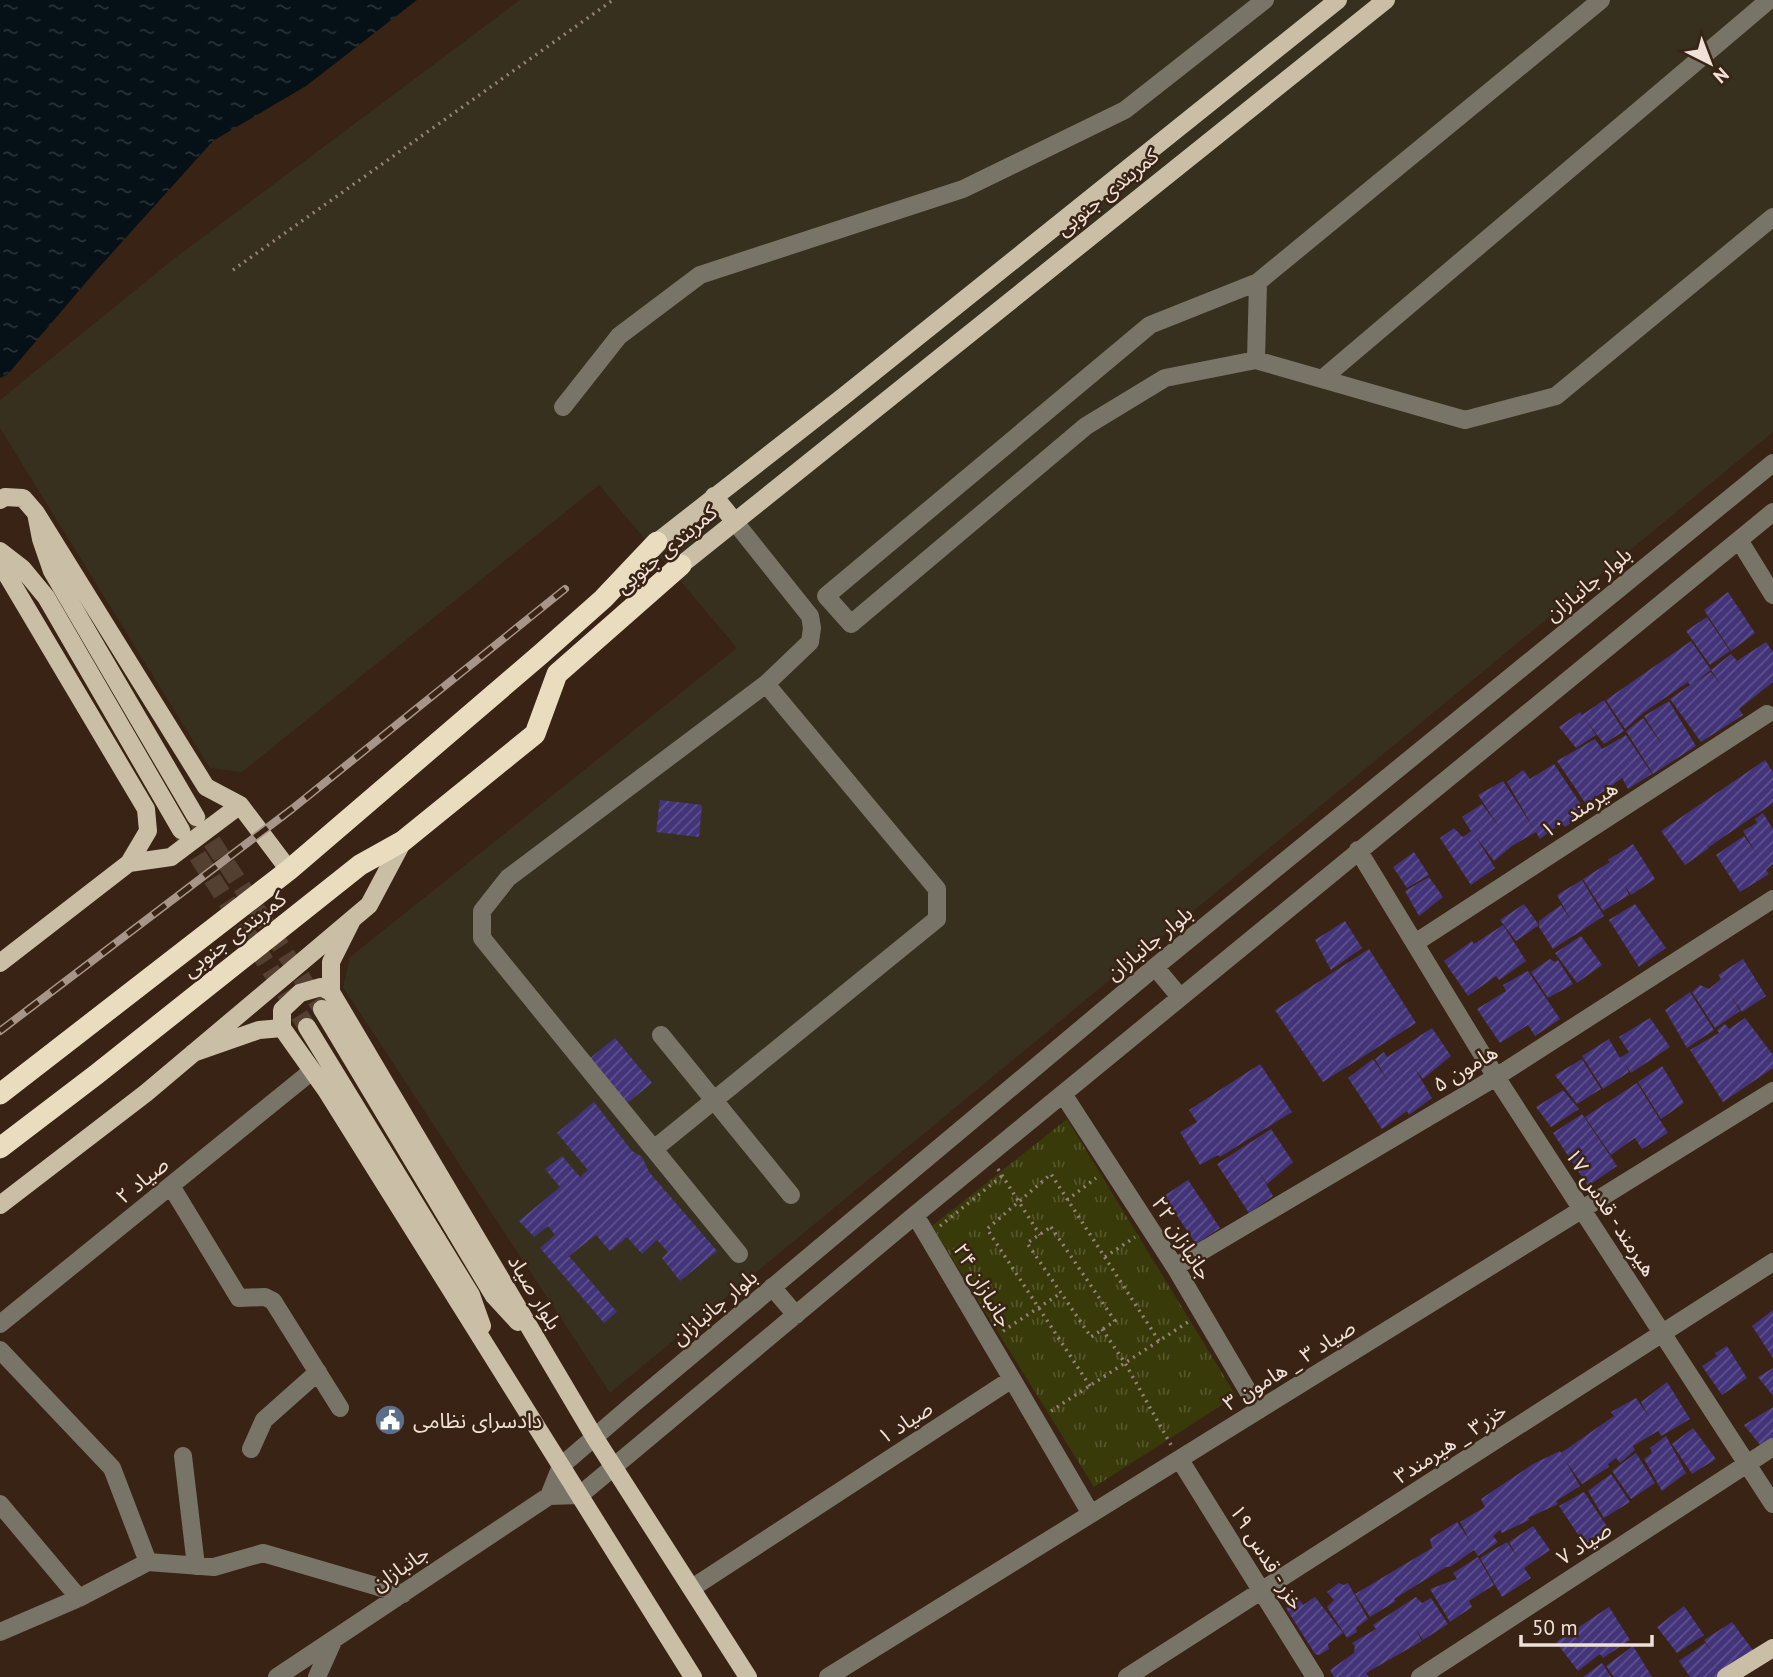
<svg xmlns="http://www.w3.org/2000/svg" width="1773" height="1677" viewBox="0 0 1773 1677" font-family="'PT Sans','Noto Sans Arabic',sans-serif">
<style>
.industrial{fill:#37301f}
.park{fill:url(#park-tufts)}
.water{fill:url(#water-ripples)}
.building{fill:url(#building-hatch)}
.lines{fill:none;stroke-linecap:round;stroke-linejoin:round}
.major-tunnel{stroke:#544031;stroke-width:18;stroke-dasharray:18 9;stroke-linecap:butt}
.path{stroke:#948276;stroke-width:3.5;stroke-dasharray:2 5;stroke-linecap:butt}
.minor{stroke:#797468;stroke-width:18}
.major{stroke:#cabfa6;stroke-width:18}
.highway{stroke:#eaddbf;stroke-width:21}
.rail-casing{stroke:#a79589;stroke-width:8}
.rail{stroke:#392314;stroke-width:5;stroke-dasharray:16;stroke-linecap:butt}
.labels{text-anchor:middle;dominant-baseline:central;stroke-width:5;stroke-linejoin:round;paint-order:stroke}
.street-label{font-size:21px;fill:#f0e1d8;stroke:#392314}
.poi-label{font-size:21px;fill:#f0e1d8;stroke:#392314;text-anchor:start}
</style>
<defs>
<pattern id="park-tufts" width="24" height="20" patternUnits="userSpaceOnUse" patternTransform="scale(1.75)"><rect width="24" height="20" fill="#383a09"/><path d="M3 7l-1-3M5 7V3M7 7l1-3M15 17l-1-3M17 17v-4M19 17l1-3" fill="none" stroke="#55562c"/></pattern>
<pattern id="water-ripples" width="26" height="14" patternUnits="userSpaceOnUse" patternTransform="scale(1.75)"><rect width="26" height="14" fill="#051017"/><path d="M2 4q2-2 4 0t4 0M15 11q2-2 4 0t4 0" fill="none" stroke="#2a3238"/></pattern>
<pattern id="building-hatch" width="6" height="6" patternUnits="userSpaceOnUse" patternTransform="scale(1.75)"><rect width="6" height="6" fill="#43347a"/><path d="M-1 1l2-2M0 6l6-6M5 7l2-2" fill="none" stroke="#5e518c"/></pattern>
</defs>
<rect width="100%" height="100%" fill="#392314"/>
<!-- industrial -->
<path class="industrial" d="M 520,0 L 1773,0 L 1773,432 L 610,1393 L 343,987 L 350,957 L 737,648 L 599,485 L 242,772 L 210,768 L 0,428 L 0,400 L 175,258 Z"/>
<!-- park -->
<path class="park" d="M 1067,1119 L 1236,1396 L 1094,1487 L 932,1226 Z"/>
<!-- water -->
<path class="water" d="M 0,0 L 417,0 L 306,86 L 213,141 L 94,273 L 8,374 L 0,378 Z"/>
<!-- building -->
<path class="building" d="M 1728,592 L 1755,633 L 1731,651 L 1704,610 Z
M 1707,617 L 1730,651 L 1710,665 L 1686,631 Z
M 1691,641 L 1711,670 L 1694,683 L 1711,672 L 1722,686 L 1711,670 L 1731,654 L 1737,661 L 1766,642 L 1773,652 L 1773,682 L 1739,709 L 1743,715 L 1701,742 L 1670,699 L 1690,685 L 1688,682 L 1643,713 L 1625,729 L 1606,700 Z
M 1604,700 L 1624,731 L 1604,744 L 1582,715 Z
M 1669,701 L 1696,746 L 1653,774 L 1626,731 L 1643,718 L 1663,746 L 1644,716 Z
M 1580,712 L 1596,735 L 1576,748 L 1559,727 Z
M 1626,735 L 1652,774 L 1628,789 L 1622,778 L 1586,804 L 1557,761 L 1595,739 L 1602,749 Z
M 1765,760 L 1773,772 L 1773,803 L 1709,847 L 1703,838 L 1709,848 L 1685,865 L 1661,831 Z
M 1554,764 L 1586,812 L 1565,827 L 1561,823 L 1540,839 L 1536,832 L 1512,846 L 1494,861 L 1476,837 L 1495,868 L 1471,885 L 1440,838 L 1454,828 L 1463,837 L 1471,831 L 1462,817 L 1482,804 L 1500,828 L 1478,795 L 1503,781 L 1534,829 L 1507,782 L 1523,770 L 1530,779 Z
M 660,800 L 702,805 L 699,837 L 656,832 Z
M 1763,813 L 1773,829 L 1773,864 L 1766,870 L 1769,874 L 1740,892 L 1716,855 L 1744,836 L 1756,853 L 1743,831 L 1757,823 L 1755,819 Z
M 1633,844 L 1655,879 L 1631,895 L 1625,886 L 1629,895 L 1603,911 L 1583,879 L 1610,862 L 1608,860 Z
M 1414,852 L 1429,875 L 1407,888 L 1393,867 Z
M 1429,877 L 1443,897 L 1419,916 L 1405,891 Z
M 1582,880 L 1604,916 L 1553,949 L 1539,927 L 1539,921 L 1561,905 L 1572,922 L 1557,895 Z
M 1524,904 L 1539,925 L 1516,941 L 1500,920 Z
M 1635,904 L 1666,948 L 1639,967 L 1609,920 Z
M 1345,921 L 1362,948 L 1331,970 L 1315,940 Z
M 1503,925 L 1526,961 L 1499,980 L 1496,976 L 1468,996 L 1444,961 L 1472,941 L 1474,944 Z
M 1581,936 L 1602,965 L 1577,983 L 1555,953 Z
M 1369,949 L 1416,1023 L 1323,1082 L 1275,1010 Z
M 1550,959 L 1555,962 L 1558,960 L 1573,984 L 1548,998 L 1531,972 Z
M 1743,959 L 1766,996 L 1742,1012 L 1731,996 L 1740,1011 L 1715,1028 L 1692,992 L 1700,985 L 1709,989 L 1721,979 L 1718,975 Z
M 1528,971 L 1560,1019 L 1535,1036 L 1528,1025 L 1500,1043 L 1477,1009 L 1506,991 L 1503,985 Z
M 1690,992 L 1714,1030 L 1687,1048 L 1665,1010 Z
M 1650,1018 L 1670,1047 L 1631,1073 L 1625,1064 L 1629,1072 L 1603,1089 L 1582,1056 L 1609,1039 L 1620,1058 L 1629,1052 L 1619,1037 Z
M 1745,1018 L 1773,1055 L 1773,1068 L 1723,1102 L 1690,1050 L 1719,1033 L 1717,1030 L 1725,1024 L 1729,1029 Z
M 1432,1028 L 1451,1056 L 1423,1079 L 1415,1069 L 1432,1098 L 1409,1115 L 1407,1111 L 1382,1129 L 1348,1078 L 1373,1059 L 1388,1081 L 1375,1059 L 1384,1052 L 1387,1057 Z
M 615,1038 L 652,1083 L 626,1104 L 589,1059 Z
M 1582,1059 L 1601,1089 L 1577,1104 L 1555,1075 Z
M 1260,1064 L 1292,1112 L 1220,1157 L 1218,1155 L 1200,1165 L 1180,1132 L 1197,1122 L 1189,1110 Z
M 1662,1066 L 1684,1103 L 1661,1119 L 1638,1082 Z
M 1637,1083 L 1668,1133 L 1642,1149 L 1635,1138 L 1611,1155 L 1585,1117 Z
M 1563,1090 L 1579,1109 L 1551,1127 L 1536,1107 Z
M 594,1102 L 632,1151 L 642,1157 L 649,1172 L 717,1251 L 680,1281 L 662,1258 L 668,1252 L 657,1240 L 642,1254 L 627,1237 L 610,1251 L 596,1235 L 569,1256 L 617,1312 L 604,1323 L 540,1248 L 555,1235 L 548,1226 L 534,1237 L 519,1221 L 560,1187 L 545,1169 L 562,1156 L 580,1177 L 588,1170 L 557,1133 Z
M 1582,1114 L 1617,1166 L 1588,1186 L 1553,1133 Z
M 1271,1129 L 1293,1162 L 1267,1184 L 1257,1168 L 1273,1196 L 1249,1213 L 1217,1164 Z
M 1188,1180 L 1220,1228 L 1196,1244 L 1164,1196 Z
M 1773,1310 L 1773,1358 L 1752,1326 Z
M 1727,1346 L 1747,1378 L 1722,1395 L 1702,1366 L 1717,1356 L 1715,1353 Z
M 1773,1368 L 1773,1396 L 1758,1377 Z
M 1667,1382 L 1690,1419 L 1661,1436 L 1658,1431 L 1633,1446 L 1635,1450 L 1620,1463 L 1616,1458 L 1608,1464 L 1609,1467 L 1582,1484 L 1565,1460 L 1580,1486 L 1556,1501 L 1558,1504 L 1528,1518 L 1529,1520 L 1502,1533 L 1500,1530 L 1493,1536 L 1498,1542 L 1478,1556 L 1474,1550 L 1450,1567 L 1446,1567 L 1394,1599 L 1396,1601 L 1370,1617 L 1355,1594 L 1432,1548 L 1430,1539 L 1457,1522 L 1470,1541 L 1460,1522 L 1485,1507 L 1481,1499 L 1533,1464 L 1560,1451 L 1561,1453 L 1614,1416 L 1611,1412 L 1636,1398 L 1649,1417 L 1641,1402 Z
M 1773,1407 L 1773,1445 L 1765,1451 L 1744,1425 Z
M 1693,1428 L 1716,1459 L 1692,1474 L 1672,1444 Z
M 1666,1436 L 1686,1473 L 1662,1491 L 1644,1459 L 1652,1453 L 1650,1448 Z
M 1636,1453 L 1655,1483 L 1631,1499 L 1612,1471 Z
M 1611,1474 L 1630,1502 L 1604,1518 L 1588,1491 Z
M 1584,1492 L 1608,1528 L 1585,1545 L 1559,1506 Z
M 1533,1526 L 1550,1550 L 1524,1568 L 1531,1578 L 1502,1597 L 1480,1558 L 1507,1542 L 1518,1558 L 1509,1542 Z
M 1478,1557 L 1494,1585 L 1469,1601 L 1472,1607 L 1450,1622 L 1430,1589 L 1457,1579 L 1453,1573 Z
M 1339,1583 L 1344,1585 L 1348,1583 L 1368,1619 L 1356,1628 L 1357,1632 L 1347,1638 L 1327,1607 L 1334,1600 L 1327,1592 Z
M 1315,1597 L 1343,1633 L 1328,1644 L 1329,1649 L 1319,1655 L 1315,1654 L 1286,1608 L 1299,1599 L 1303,1605 Z
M 1416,1597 L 1422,1603 L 1431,1598 L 1448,1624 L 1423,1640 L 1415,1628 L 1422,1641 L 1366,1673 L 1369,1677 L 1334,1677 L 1330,1670 L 1354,1653 L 1355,1646 L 1352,1643 L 1376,1629 L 1373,1625 Z
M 1684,1606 L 1704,1635 L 1677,1653 L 1657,1627 Z
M 1609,1607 L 1630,1640 L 1603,1658 L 1600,1654 L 1578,1671 L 1556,1642 Z
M 1732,1622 L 1755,1653 L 1718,1677 L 1690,1677 L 1679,1661 L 1705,1643 L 1713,1653 L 1704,1640 Z
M 1633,1646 L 1652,1677 L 1614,1677 L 1606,1666 Z
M 1602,1663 L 1611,1677 L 1583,1677 Z"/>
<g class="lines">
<!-- major-tunnel -->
<path class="major-tunnel" d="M 197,819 L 322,1009
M 183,833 L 307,1027"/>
<!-- path -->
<path class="path" d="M 233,270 L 613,0
M 998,1169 L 1040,1235
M 1067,1200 L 1096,1178
M 940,1226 L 1002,1176
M 1051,1227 L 1115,1321 L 1091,1337 L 1027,1243 Z
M 1105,1257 L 1135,1237
M 1102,1329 L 1125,1363 L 1171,1445
M 1003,1331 L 1061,1293
M 1090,1386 L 987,1229 L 1051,1174 L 1159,1341
M 1051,1411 L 1188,1322"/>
<!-- minor -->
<path class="minor" d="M 1601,0 L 1258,282 L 1256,360 L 1465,420 L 1556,396 L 1773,217
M 1256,360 L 1165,378 L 1086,426 L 851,624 L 826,596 L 1150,325 L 1258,282
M 1322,379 L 1769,0
M 563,407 L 619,336 L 700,275 L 963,189 L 1125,110 L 1265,0
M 735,522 L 810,616 L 812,628 L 810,642 L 766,684 L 508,878 L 482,911 L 482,938 L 739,1254
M 1739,540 L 1773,595
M 1358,850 L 1496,1077 L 1773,1504
M 1415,943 L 1767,714
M 1155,967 L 1180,997
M 661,1035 L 791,1195
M 1063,1094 L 1175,1267 L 1259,1410
M 654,1149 L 937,919 L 937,889 L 766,684
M 171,1186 L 239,1298 L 265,1297 L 273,1301 L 340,1408
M 915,1215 L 1012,1379
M 1175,1267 L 1496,1077 L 1773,899
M 772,1287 L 796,1315
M 0,1324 L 312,1071
M 0,1350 L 112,1468 L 148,1562
M 251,1449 L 264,1420 L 318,1372
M 183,1456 L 196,1566
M 1180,1460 L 1315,1677
M 549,1496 L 561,1466 L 632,1405 L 1155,967 L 1773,463
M 0,1504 L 79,1598
M 692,1588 L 1012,1379 L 1091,1514
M 0,1632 L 79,1598 L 148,1562 L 214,1567 L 263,1553 L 403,1594
M 277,1677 L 549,1496 L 580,1495 L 915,1215 L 1773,512
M 317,1677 L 334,1639
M 828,1677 L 1773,1091
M 1127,1677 L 1773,1262
M 1420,1677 L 1773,1447"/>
<!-- major -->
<path class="major" d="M 714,496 L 735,522
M 0,500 L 5,497 L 23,498 L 36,513 L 41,539 L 52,571 L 196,817
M 36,513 L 206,787 L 240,805 L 289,870
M 657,542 L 844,396 L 1338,0
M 0,551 L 22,568 L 46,597 L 181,830
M 0,563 L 146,809 L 148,831 L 129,863 L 0,963
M 681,565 L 1386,0
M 129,863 L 171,857 L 240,805
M 352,920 L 331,962 L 331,992 L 595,1438 L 748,1677
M 322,1009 L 494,1296 L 518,1322
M 307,1027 L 471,1295 L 482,1326
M 282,1028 L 282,1010 L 300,993 L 321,987 L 331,992
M 193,1053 L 259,1030 L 282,1028 L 326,1090 L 693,1677
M 0,1205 L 146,1093 L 369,905 L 403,841
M 1726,1677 L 1773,1648"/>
<!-- highway -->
<path class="highway" d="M 0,1094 L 289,870 L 541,654 L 603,599 L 657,542
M 0,1148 L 97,1074 L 360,865 L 403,841 L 535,734 L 557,674 L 681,565"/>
<!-- rail casing -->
<g class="rail-casing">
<path id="rail" d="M 0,1031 L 292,809 L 565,589"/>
</g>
<!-- rail -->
<use href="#rail" class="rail"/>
</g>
<!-- icons -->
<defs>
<g id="civic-disc" transform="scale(1.575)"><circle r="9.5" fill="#5c6f8a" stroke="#392314"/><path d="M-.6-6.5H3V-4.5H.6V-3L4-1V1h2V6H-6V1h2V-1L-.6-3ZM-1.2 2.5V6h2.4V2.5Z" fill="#fff"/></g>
</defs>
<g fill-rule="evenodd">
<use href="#civic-disc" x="390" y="1420"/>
</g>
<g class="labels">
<!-- street labels -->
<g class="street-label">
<text transform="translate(1107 192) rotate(-39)">کمربندی جنوبی</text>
<text transform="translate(666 549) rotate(-40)">کمربندی جنوبی</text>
<text transform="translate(1588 584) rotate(-39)">بلوار جانبازان</text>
<text transform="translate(1579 809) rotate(-33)">هیرمند ۱۰</text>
<text transform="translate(234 934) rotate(-38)">کمربندی جنوبی</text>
<text transform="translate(1149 943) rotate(-39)">بلوار جانبازان</text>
<text transform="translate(1465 1068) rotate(-31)">هامون ۵</text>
<text transform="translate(142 1180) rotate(-39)">صیاد ۲</text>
<text transform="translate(1611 1212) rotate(57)">هیرمند - قدس ۱۷</text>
<text transform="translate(1182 1238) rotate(58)">جانبازان ۲۲</text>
<text transform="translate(983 1285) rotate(59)">جانبازان ۲۴</text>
<text transform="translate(535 1292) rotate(59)">بلوار صیاد</text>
<text transform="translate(714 1307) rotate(-40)">بلوار جانبازان</text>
<text transform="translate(1289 1365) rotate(-32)">صیاد ۳ _ هامون ۳</text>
<text transform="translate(905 1422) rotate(-33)">صیاد ۱</text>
<text transform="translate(1450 1443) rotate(-33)">خزر۳ _ هیرمند۳</text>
<text transform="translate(1584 1543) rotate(-33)">صیاد ۷</text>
<text transform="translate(1267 1557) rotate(58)">خزر - قدس ۱۹</text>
<text transform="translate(400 1568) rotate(-34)">جانبازان</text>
</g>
<!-- poi labels -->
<g class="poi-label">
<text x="413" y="1420">دادسرای نظامی</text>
</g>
</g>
<!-- north arrow -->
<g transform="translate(1710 63) rotate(138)" stroke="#392314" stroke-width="5" paint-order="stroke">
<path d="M0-5L12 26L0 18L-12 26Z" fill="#f0e1d8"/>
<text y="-10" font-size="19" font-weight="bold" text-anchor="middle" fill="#f0e1d8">N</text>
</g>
<!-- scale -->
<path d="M1521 1635v10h131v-10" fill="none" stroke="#f0e1d8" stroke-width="3.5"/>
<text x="1532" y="1635" font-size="21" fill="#f0e1d8" stroke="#392314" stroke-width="5" paint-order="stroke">50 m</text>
</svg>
